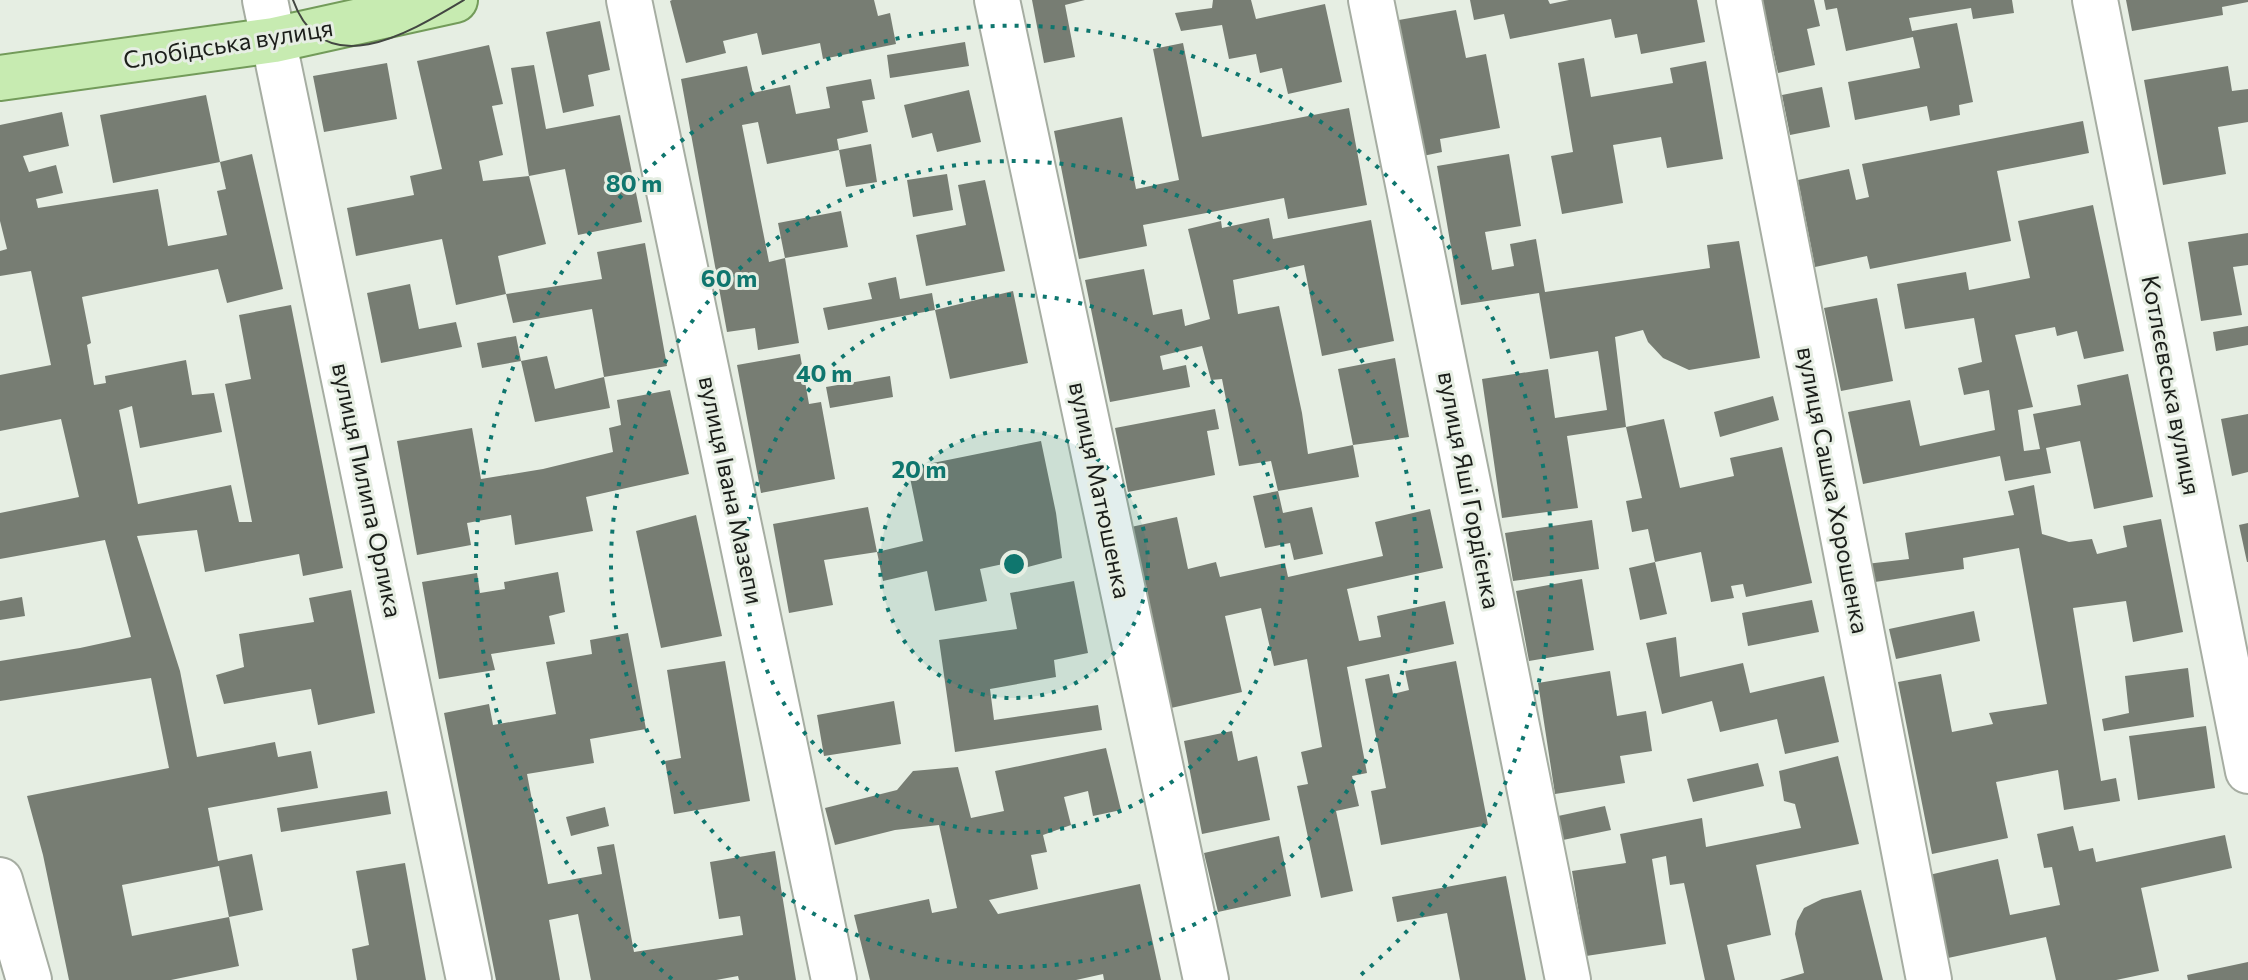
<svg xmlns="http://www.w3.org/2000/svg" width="2248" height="980" viewBox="0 0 2248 980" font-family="Commissioner,sans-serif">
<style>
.building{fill:#777d73;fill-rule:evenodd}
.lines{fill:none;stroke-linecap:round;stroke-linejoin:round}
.minor-casing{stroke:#a6ada2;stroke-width:48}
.major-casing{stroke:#739b5a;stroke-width:48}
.minor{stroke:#fff;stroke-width:44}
.major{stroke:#c7ebb1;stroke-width:44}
.tram{stroke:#434742;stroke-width:2}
.ring{fill:none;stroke:#0f766e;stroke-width:4;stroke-dasharray:4 8}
.labels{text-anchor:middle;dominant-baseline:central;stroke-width:6;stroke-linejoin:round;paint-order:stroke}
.street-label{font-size:24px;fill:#1b1e1a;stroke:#e6eee3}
.centre{fill:#0f766e;stroke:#e6eee3;stroke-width:4}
.ring-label{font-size:24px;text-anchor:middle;font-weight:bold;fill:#0f766e;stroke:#e6eee3;stroke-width:6;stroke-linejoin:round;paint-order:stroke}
</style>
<rect width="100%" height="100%" fill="#e6eee3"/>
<!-- building -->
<path class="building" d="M 672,0 L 874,0 L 878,16 L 890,13 L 896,44 L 823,59 L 820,43 L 762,55 L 757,33 L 723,41 L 726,53 L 686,63 L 670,1 Z
M 1032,0 L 1085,0 L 1065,5 L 1075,57 L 1044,63 Z
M 1213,0 L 1251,0 L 1256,19 L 1325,4 L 1342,82 L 1288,94 L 1282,68 L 1260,73 L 1256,54 L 1229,59 L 1222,25 L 1181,31 L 1175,13 L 1212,8 Z
M 1470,0 L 1548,0 L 1550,4 L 1569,0 L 1697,0 L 1705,42 L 1641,54 L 1637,34 L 1615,38 L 1611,19 L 1510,39 L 1504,14 L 1474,20 Z
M 1762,0 L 1814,0 L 1820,26 L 1807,29 L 1815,65 L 1778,73 Z
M 1824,0 L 2012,0 L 2014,13 L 1973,19 L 1971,8 L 1909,18 L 1912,31 L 1957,23 L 1973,102 L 1959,105 L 1960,115 L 1930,121 L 1927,106 L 1855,120 L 1848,82 L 1920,68 L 1913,37 L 1846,51 L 1837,8 L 1826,10 Z
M 2126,0 L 2248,0 L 2248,2 L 2222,7 L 2223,15 L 2132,31 Z
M 1456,10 L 1466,58 L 1486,54 L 1500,128 L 1440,139 L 1442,152 L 1418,157 L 1393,21 Z
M 600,21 L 610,70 L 588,75 L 594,106 L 563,113 L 546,32 Z
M 965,42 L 969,66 L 890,78 L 887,55 Z
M 1183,43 L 1202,137 L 1349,108 L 1367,205 L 1288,219 L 1284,198 L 1217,211 L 1143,225 L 1147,246 L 1079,259 L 1054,131 L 1122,117 L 1136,189 L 1179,180 L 1153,49 Z
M 489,45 L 503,104 L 492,106 L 503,155 L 479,161 L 483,181 L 529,176 L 511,68 L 534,65 L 546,129 L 620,115 L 642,222 L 578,235 L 565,169 L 529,176 L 546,244 L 498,256 L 506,294 L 456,305 L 442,239 L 356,256 L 347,208 L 414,195 L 410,176 L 442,169 L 417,61 Z
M 1584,58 L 1591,97 L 1673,83 L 1670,68 L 1706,61 L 1723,159 L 1667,168 L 1661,137 L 1613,145 L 1623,203 L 1562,214 L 1551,156 L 1573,152 L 1558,63 Z
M 387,63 L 397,119 L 324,132 L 313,76 Z
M 747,66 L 753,93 L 790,85 L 796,114 L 830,108 L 826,87 L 871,79 L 875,99 L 862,101 L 868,132 L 837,139 L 839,150 L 871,144 L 877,182 L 846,187 L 839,150 L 767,164 L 758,122 L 742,125 L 769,262 L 785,258 L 799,343 L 758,350 L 755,328 L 727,332 L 681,79 Z
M 2228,66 L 2232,91 L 2248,89 L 2248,122 L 2218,127 L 2226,174 L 2163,185 L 2144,80 Z
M 1822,87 L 1830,127 L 1790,135 L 1782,95 Z
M 969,90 L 981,142 L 937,152 L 932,133 L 912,138 L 904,105 Z
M 206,95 L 220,162 L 113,183 L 100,115 Z
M 62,112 L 69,146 L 23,156 L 29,172 L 56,165 L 63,193 L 36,199 L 38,208 L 158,189 L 168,246 L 227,235 L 217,191 L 226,189 L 220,162 L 252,154 L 283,289 L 227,303 L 218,269 L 82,297 L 91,343 L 87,345 L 94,385 L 106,383 L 105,376 L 186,360 L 192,395 L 214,393 L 222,432 L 140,448 L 132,406 L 119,410 L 138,504 L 231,485 L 239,522 L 252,522 L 225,384 L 251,379 L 239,315 L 291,305 L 343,568 L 303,576 L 299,554 L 205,572 L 197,530 L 137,536 L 180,671 L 197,757 L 275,742 L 278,757 L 311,751 L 318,788 L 208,808 L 218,861 L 252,854 L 263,910 L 229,917 L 239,966 L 171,980 L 69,980 L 43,855 L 27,796 L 169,768 L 151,678 L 0,701 L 0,661 L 80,648 L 131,637 L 105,540 L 0,559 L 0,513 L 79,497 L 61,419 L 0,431 L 0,375 L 51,365 L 31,271 L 0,276 L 0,251 L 7,249 L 0,221 L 0,125 ZM 219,866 L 229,917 L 132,936 L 122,885 Z
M 2083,121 L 2089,153 L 1997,171 L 2011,241 L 1870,269 L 1867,256 L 1815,267 L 1798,180 L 1849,169 L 1856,200 L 1869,197 L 1862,164 Z
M 1509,154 L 1521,226 L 1485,232 L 1492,270 L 1514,266 L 1510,244 L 1536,239 L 1545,292 L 1710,268 L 1707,245 L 1739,241 L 1760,358 L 1689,370 L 1663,358 L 1648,342 L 1643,330 L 1615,337 L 1626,427 L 1664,419 L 1680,488 L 1734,476 L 1730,458 L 1782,447 L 1812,583 L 1746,597 L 1743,584 L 1731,586 L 1734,598 L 1711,602 L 1701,552 L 1655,562 L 1648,529 L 1632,532 L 1626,501 L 1642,498 L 1626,427 L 1567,436 L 1578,508 L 1502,518 L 1482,379 L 1548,369 L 1555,418 L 1607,410 L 1598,351 L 1550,359 L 1539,293 L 1461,305 L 1437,166 Z
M 947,174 L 953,210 L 913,217 L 907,180 Z
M 985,180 L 1005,271 L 926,286 L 916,235 L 966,225 L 958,185 Z
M 2093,205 L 2124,351 L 2084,359 L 2077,331 L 2057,336 L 2055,327 L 2015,335 L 2033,407 L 2018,410 L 2024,451 L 2040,449 L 2033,414 L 2081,405 L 2077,385 L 2128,374 L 2153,497 L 2094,509 L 2080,441 L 2046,448 L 2051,473 L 2005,481 L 2000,456 L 1863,484 L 1848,412 L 1910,400 L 1920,446 L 1995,430 L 1989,390 L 1964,395 L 1958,368 L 1982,362 L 1974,318 L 1905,329 L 1897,284 L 1966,272 L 1969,290 L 2030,278 L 2018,221 Z
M 841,211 L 848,247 L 785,258 L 778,223 Z
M 1269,218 L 1273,239 L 1371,220 L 1394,341 L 1322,356 L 1304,265 L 1233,280 L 1238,314 L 1279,306 L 1302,413 L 1308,454 L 1353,445 L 1359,477 L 1278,491 L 1271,461 L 1239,466 L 1222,379 L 1211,380 L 1202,346 L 1160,356 L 1163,370 L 1186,365 L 1190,387 L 1110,402 L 1085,280 L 1144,269 L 1153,315 L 1182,309 L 1185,326 L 1210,319 L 1188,229 L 1221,221 L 1222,228 Z
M 2248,233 L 2248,265 L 2233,267 L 2242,315 L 2201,321 L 2188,242 Z
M 645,243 L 667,366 L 604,377 L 592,309 L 513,323 L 506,294 L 602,279 L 597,252 Z
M 896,277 L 900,299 L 932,293 L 935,310 L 828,330 L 823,308 L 872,299 L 868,283 Z
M 410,284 L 419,329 L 456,322 L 462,347 L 381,363 L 367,293 Z
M 1013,291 L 1028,363 L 950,379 L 935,310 Z
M 1877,298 L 1893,381 L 1841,391 L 1824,308 Z
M 2248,326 L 2248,345 L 2216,351 L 2213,332 Z
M 516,336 L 521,361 L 482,368 L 477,343 Z
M 800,354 L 809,404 L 821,402 L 835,479 L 761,493 L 737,365 Z
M 547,356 L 555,389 L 604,377 L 610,408 L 535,422 L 521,361 Z
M 1395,358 L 1409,437 L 1353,445 L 1338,369 Z
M 890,376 L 893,397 L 830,408 L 826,387 Z
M 670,390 L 689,474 L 586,497 L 593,531 L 515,545 L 511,515 L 467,523 L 471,545 L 417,555 L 397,441 L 472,428 L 481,479 L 543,469 L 613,452 L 609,428 L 621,425 L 617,400 Z
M 1773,396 L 1779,420 L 1720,437 L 1714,412 Z
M 1215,409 L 1219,429 L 1207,431 L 1215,475 L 1128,492 L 1115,428 Z
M 2248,414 L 2248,472 L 2232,476 L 2221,419 Z
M 1041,441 L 1056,513 L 1062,558 L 1024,568 L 1022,560 L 980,569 L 987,601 L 935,611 L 927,571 L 883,581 L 877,552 L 923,541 L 908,468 Z
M 2034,485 L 2042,534 L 2069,542 L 2092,539 L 2097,554 L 2127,547 L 2123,526 L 2161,519 L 2183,632 L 2133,642 L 2126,601 L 2073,608 L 2101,781 L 2116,778 L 2120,801 L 2064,810 L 2058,770 L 1996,782 L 2008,838 L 1932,854 L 1898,682 L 1941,674 L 1952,732 L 1993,724 L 1989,713 L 2047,704 L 2019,548 L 1963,558 L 1964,569 L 1868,583 L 1866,564 L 1909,559 L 1905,533 L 2014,515 L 2008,491 Z
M 1278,491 L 1283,513 L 1312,507 L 1323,554 L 1294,560 L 1290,543 L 1265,548 L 1253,496 Z
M 868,507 L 877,552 L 824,560 L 833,605 L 789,613 L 773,524 Z
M 1430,509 L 1443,568 L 1347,589 L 1359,641 L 1381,637 L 1377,616 L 1445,601 L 1454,644 L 1347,667 L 1367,773 L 1352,776 L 1359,806 L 1336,811 L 1353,891 L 1321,898 L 1297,786 L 1308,784 L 1301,752 L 1322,747 L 1307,659 L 1274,666 L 1261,608 L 1225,616 L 1242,692 L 1171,708 L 1131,527 L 1177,517 L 1188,569 L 1216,562 L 1220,577 L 1285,563 L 1288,577 L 1383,556 L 1375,522 Z
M 696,515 L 722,636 L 661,648 L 636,531 Z
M 1592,520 L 1599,569 L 1513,581 L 1505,533 Z
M 2248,523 L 2248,562 L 2247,562 L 2239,525 Z
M 1655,562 L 1667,614 L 1640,620 L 1629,568 Z
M 558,572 L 565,612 L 549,616 L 555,644 L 491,654 L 495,670 L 439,679 L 422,582 L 477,573 L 480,593 L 505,589 L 504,582 Z
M 1582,579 L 1594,650 L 1529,661 L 1516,591 Z
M 1074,581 L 1088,653 L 1054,660 L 1056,677 L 990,689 L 994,720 L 1098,705 L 1102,730 L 955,752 L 939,640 L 1017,629 L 1010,593 Z
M 351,590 L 375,713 L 318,725 L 311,689 L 224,704 L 216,675 L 244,667 L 239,634 L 314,622 L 309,598 Z
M 22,597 L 25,616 L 0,620 L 0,601 Z
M 1812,600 L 1819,632 L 1748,646 L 1742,613 Z
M 1974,611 L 1980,641 L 1896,659 L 1889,629 Z
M 628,633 L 646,729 L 590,739 L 594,763 L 527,774 L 548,884 L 602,874 L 597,847 L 614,844 L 634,952 L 743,935 L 740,916 L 719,919 L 710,862 L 775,851 L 796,980 L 739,980 L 738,976 L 716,980 L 591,980 L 578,914 L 549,920 L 560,980 L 496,980 L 444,713 L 489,704 L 493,725 L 556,714 L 546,662 L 592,654 L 590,640 Z
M 1676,637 L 1680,677 L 1743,663 L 1750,693 L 1824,676 L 1839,742 L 1785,754 L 1777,719 L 1720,732 L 1712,701 L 1662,714 L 1646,643 Z
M 725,661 L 750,801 L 674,814 L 665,761 L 681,758 L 667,670 Z
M 1456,661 L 1488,825 L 1381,845 L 1371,791 L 1386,788 L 1365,679 L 1389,674 L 1393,694 L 1409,690 L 1405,671 Z
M 2188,668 L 2194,717 L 2104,731 L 2102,719 L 2129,713 L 2125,676 Z
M 1610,671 L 1617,716 L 1646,711 L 1652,751 L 1620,756 L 1625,783 L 1555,794 L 1538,683 Z
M 894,701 L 901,744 L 824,756 L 817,715 Z
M 2206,726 L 2215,788 L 2138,800 L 2129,736 Z
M 1232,731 L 1238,761 L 1257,756 L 1270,820 L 1202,834 L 1184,741 Z
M 1106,748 L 1121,810 L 1093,816 L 1088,791 L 1064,797 L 1071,825 L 1043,835 L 1047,852 L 1031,855 L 1038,889 L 989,900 L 998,914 L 1140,884 L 1161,980 L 1104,980 L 1103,974 L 1076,980 L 870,980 L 854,915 L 929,899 L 932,913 L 957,908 L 939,825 L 895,830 L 835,845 L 825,808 L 897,790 L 913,771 L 958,767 L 971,818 L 1004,811 L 995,771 Z
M 1838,756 L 1859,844 L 1756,865 L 1771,935 L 1727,945 L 1735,980 L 1705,980 L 1684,883 L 1670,885 L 1666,856 L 1652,859 L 1666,944 L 1586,956 L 1572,871 L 1626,863 L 1620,834 L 1702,818 L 1706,847 L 1801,828 L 1795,804 L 1784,801 L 1779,771 Z
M 1758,763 L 1764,786 L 1693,802 L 1687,779 Z
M 387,791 L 391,814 L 281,832 L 277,808 Z
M 1605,806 L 1611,830 L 1563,840 L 1558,816 Z
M 605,807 L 609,826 L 571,836 L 566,817 Z
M 2073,826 L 2079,851 L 2093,848 L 2096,862 L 2225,835 L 2232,868 L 2141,888 L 2159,971 L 2116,980 L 2056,980 L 2046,937 L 1948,958 L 1929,875 L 1998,859 L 2010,915 L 2060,905 L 2052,867 L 2044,868 L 2037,834 Z
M 1279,836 L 1291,896 L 1218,912 L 1204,853 Z
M 405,863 L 426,980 L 357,980 L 352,949 L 369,945 L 356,871 Z
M 1506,876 L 1526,980 L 1460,980 L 1447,913 L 1397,922 L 1392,897 Z
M 1861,890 L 1883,980 L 1780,980 L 1804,973 L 1795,934 L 1797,921 L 1804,908 L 1822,899 Z
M 2248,962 L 2248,980 L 2188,980 L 2187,975 Z"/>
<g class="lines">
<!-- minor casing -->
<g class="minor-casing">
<path id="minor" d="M 265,0 L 469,980
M 629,0 L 834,980
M 997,0 L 1206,980
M 1371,0 L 1568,980
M 1739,0 L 1929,980
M 2095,0 L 2248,771
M 0,880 L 29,980"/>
</g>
<!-- major casing -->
<g class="major-casing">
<path id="major" d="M 0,78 L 274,40 L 455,0"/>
</g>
<!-- minor -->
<use href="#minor" class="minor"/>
<!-- major -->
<use href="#major" class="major"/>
<!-- tram -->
<path class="tram" d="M 293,0 C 324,86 412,31 464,0"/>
</g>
<!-- distance rings -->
<circle cx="1014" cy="564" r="134" fill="#0f766e" fill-opacity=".12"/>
<g class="ring">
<circle cx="1014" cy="564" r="134"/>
<circle cx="1014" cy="564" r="269"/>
<circle cx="1014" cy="564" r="403"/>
<path d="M672 979A538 538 0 1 1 1356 979"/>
</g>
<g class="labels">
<!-- street labels -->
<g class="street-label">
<text transform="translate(228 43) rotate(-9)">Слобідська вулиця</text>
<text transform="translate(2172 385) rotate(79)">Котлєєвська вулиця</text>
<text transform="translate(368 490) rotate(78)">вулиця Пилипа Орлика</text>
<text transform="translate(732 490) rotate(78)">вулиця Івана Мазепи</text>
<text transform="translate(1101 490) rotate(78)">вулиця Матюшенка</text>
<text transform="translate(1470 490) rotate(79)">вулиця Яші Гордієнка</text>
<text transform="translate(1834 490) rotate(79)">вулиця Сашка Хорошенка</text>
</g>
</g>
<circle cx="1014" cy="564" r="12" class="centre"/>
<g class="ring-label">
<text x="634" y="192">80 m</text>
<text x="729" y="287">60 m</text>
<text x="824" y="382">40 m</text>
<text x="919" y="478">20 m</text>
</g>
</svg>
